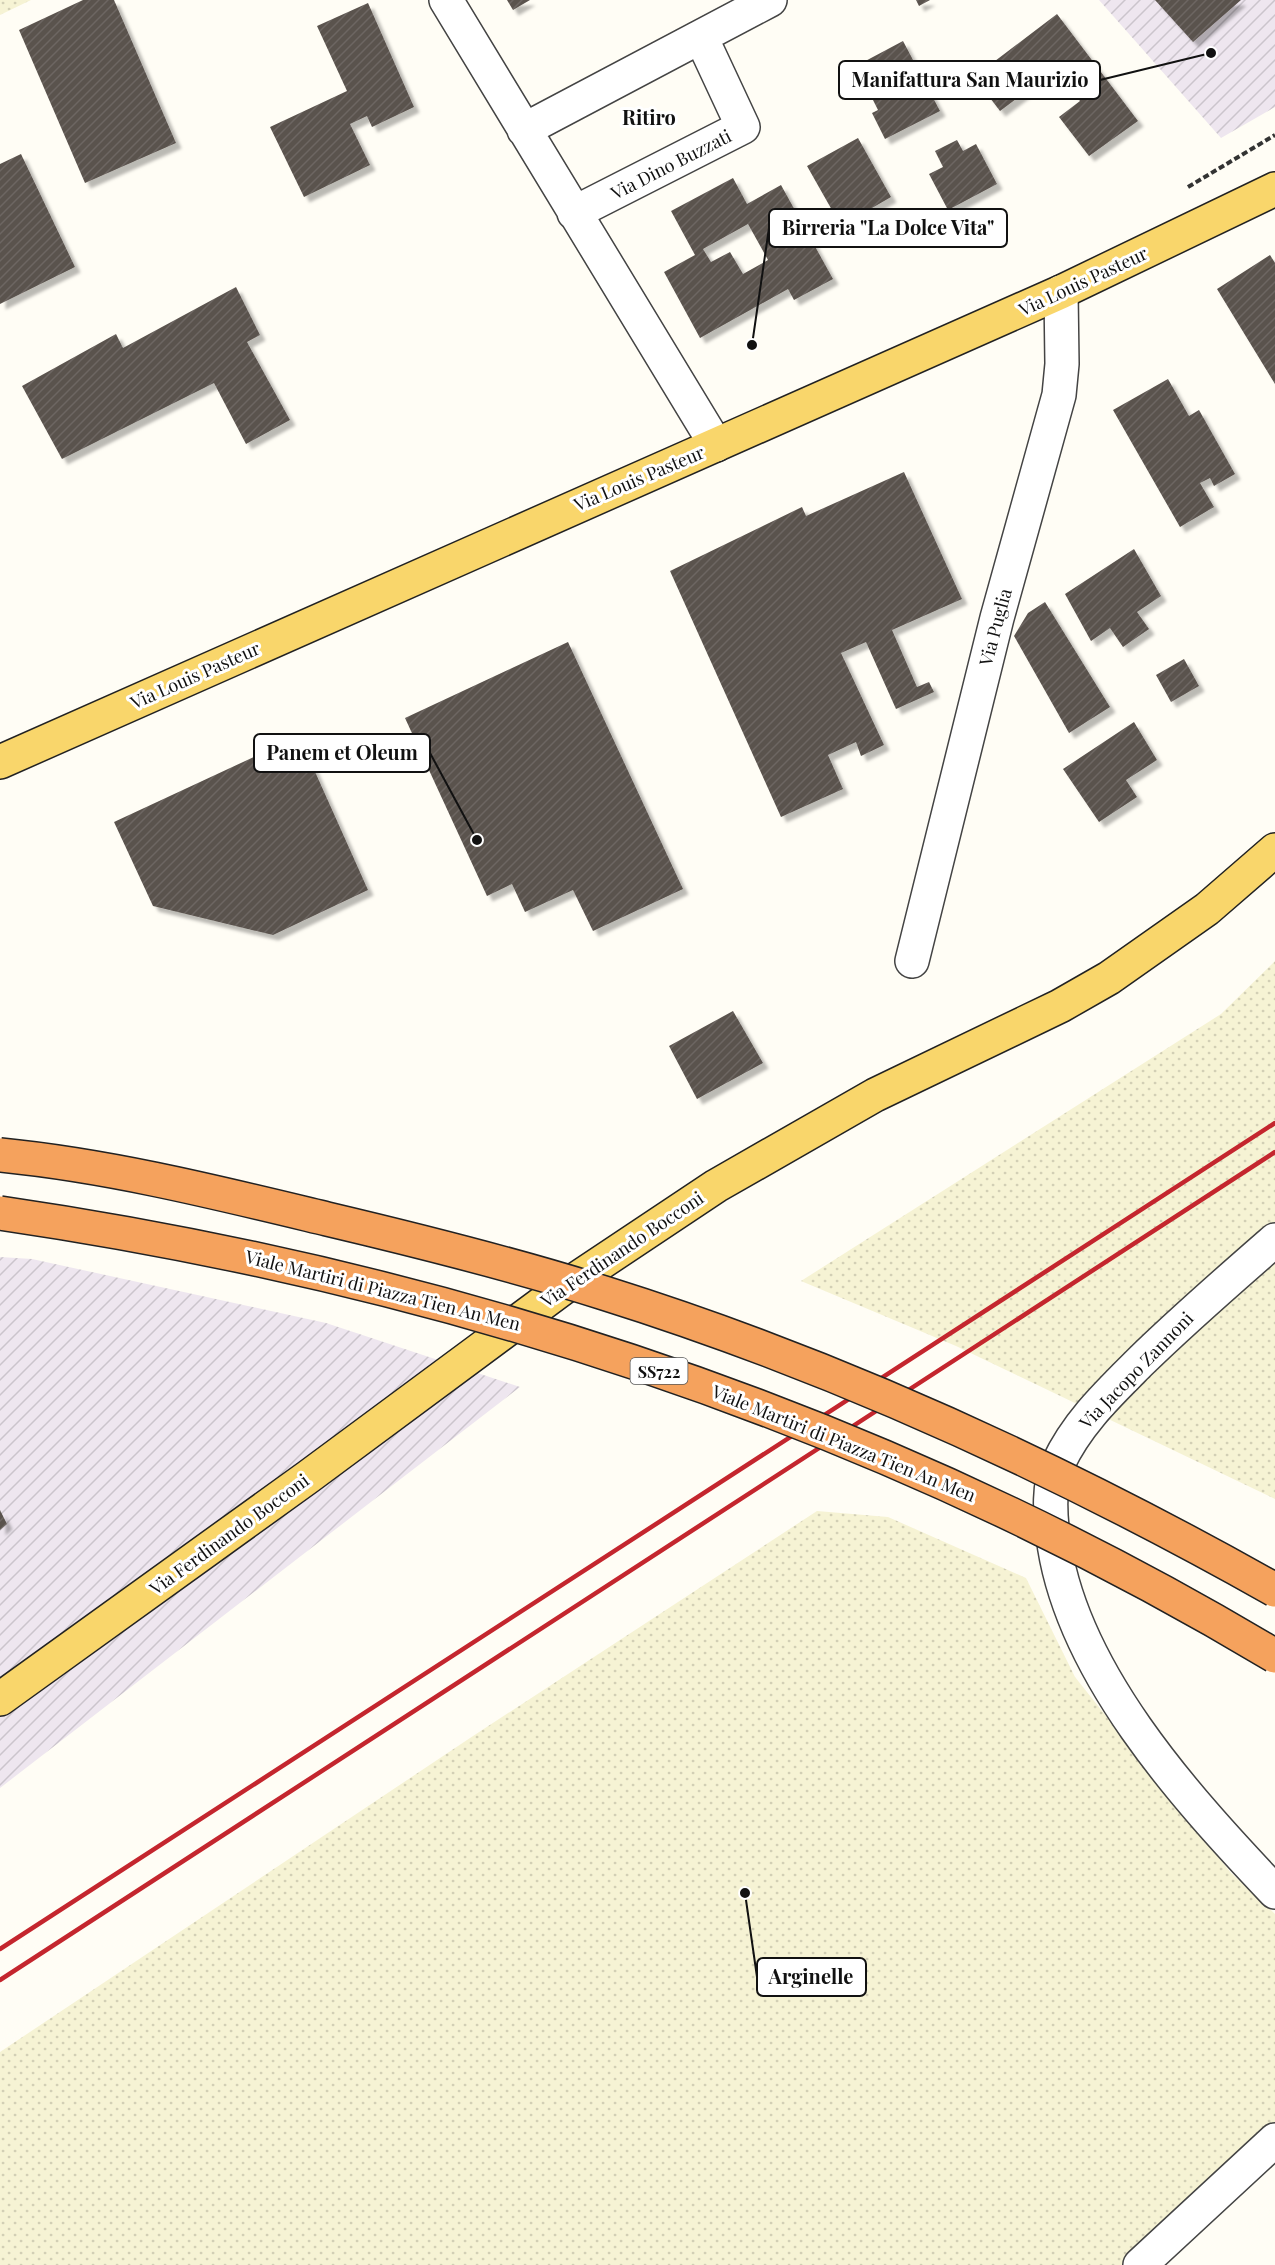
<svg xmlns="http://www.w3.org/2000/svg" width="1275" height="2265" viewBox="0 0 1275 2265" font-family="'Playfair Display',serif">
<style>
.industrial{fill:url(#industrial-furrows)}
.farmland{fill:url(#farmland-dots)}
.building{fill:url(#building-hatch);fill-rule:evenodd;filter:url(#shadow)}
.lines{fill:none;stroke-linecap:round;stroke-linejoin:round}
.minor-casing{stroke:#444;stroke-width:36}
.major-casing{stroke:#222;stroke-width:36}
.path{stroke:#333;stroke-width:4;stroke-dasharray:6 3;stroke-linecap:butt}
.minor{stroke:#fff;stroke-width:33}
.major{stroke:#f9d66b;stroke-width:33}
.rail{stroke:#c4262e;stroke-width:4.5}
.highway-bridge-casing{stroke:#222;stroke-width:36;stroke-linecap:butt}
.highway-bridge{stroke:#f5a25d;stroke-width:33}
.labels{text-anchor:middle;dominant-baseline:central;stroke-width:6;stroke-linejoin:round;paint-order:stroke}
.shield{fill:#fff;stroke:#585858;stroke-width:1.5}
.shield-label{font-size:16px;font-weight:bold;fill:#111}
.street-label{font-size:18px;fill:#111;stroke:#fff}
.neighbourhood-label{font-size:20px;font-weight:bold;fill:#111;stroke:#fff}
.leader{fill:none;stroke:#111;stroke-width:2}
.callout-dot{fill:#111;stroke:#fff;stroke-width:2}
.callout{fill:#fff;stroke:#111;stroke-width:2}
.callout-label{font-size:20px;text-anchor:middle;font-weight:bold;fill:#111}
</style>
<defs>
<pattern id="industrial-furrows" width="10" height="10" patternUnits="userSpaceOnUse" patternTransform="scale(1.5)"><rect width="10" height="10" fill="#eee6ef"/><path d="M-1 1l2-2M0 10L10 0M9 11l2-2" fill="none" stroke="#cbc4cc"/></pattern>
<pattern id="farmland-dots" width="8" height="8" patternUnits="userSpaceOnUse" patternTransform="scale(1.5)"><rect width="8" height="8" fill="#f6f3d4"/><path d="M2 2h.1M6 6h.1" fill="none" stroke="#d2cfb5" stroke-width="1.8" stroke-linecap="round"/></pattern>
<pattern id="building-hatch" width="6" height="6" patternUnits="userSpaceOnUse" patternTransform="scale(1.5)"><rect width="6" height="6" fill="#5a524d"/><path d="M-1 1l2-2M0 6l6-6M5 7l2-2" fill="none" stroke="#6d6662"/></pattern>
<filter id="shadow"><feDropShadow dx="5.5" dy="5.5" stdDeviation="1.5" flood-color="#0004"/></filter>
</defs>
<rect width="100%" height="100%" fill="#fffdf5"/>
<!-- industrial -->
<path class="industrial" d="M 1099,0 L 1275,0 L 1275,107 L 1221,138 Z
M 0,1257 L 32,1259 L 326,1323 L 520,1387 L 0,1788 Z"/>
<!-- farmland -->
<path class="farmland" d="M 0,0 L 31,0 L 0,15 Z
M 1275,961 L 1275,1499 L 956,1346 L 801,1281 L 1221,1014 Z
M 817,1511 L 888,1517 L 1026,1578 L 1075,1677 L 1231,1873 L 1275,1914 L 1275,2127 L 1130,2265 L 0,2265 L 0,2052 L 470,1738 Z"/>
<!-- building -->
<path class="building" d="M 83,0 L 114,0 L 176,143 L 85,183 L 19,30 Z
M 507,0 L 530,0 L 513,10 Z
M 916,0 L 930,0 L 919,6 Z
M 1155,0 L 1241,0 L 1193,42 Z
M 368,3 L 414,107 L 372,127 L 367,116 L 350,124 L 370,165 L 304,197 L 270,127 L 347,91 L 317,26 Z
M 1057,14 L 1138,121 L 1089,156 L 1059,117 L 1080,101 L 1056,69 L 1000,111 L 974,77 Z
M 903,41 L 940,111 L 885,139 L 872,113 L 878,110 L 856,66 Z
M 858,138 L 891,197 L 841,226 L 807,166 Z
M 957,140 L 963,151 L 976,144 L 997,184 L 948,210 L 929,174 L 943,167 L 935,151 Z
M 21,154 L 75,267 L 0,304 L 0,164 Z
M 733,178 L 747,204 L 781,185 L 833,279 L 794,300 L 788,289 L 700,338 L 664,272 L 695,255 L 671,211 ZM 748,224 L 768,260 L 743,274 L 730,252 L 711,262 L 703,249 Z
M 1270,255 L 1275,263 L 1275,384 L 1217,289 Z
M 236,287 L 260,335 L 247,342 L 290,420 L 246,444 L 214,383 L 62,459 L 22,386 L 116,334 L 123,348 Z
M 1168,379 L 1189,416 L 1199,410 L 1235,474 L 1214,486 L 1210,478 L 1200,483 L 1214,507 L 1180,527 L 1113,410 Z
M 904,472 L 962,599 L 892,630 L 917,687 L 929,682 L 934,692 L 896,709 L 866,642 L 841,653 L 884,745 L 861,756 L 856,742 L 828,755 L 843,789 L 781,817 L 670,571 L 802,507 L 806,516 Z
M 1134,549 L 1161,596 L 1137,612 L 1149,629 L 1123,647 L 1110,628 L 1091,641 L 1065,594 Z
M 1045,602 L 1110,707 L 1069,733 L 1014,636 L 1028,613 Z
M 568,642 L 683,889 L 593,931 L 573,890 L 525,912 L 512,884 L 487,896 L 405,718 Z
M 1184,659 L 1199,686 L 1171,702 L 1156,675 Z
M 1134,722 L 1157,760 L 1126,780 L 1137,797 L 1099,822 L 1063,769 Z
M 299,736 L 368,890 L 273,935 L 153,906 L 114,822 Z
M 733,1011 L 763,1063 L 697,1099 L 669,1046 Z
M 0,1510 L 7,1524 L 0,1530 Z"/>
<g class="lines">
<!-- minor casing -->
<g class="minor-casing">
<path id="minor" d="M 446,0 L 716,445
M 524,130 L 770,0
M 574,213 L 743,127 L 701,37
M 912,961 L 997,618 L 1059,395 L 1062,364 L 1061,292
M 1275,1240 C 1229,1280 1184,1319 1140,1362 C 1109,1393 1077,1423 1058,1464 C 1048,1485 1050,1513 1053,1536 C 1069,1670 1185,1797 1275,1892
M 1140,2265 L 1275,2140"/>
</g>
<!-- major casing -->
<g class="major-casing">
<path id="major" d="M 0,762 L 1061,292 L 1275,189
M 0,1699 L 308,1477 L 563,1288 L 716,1186 L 875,1095 L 1060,1006 L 1109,978 L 1207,909 L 1275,850"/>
</g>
<!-- path -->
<path class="path" d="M 1188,187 L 1275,135"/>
<!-- minor -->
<use href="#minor" class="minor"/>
<!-- major -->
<use href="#major" class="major"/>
<!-- rail -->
<path class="rail" d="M 0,1949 L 1275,1123
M 0,1980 L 1275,1152"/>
<!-- highway-bridge casing -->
<g class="highway-bridge-casing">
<path id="highway-bridge" d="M 0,1155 C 111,1166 219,1193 327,1219 C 420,1241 513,1264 604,1293 C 837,1366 1062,1470 1275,1590
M 0,1213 C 451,1279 883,1421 1275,1656"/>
</g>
<!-- highway-bridge -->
<use href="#highway-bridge" class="highway-bridge"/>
</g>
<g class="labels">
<!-- shield labels -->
<rect class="shield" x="630.5" y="1358" width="57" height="26" rx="4.5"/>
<g class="shield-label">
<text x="659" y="1371">SS722</text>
</g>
<!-- street labels -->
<g class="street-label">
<text transform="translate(671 164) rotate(-27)">Via Dino Buzzati</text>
<text transform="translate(1083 281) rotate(-25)">Via Louis Pasteur</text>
<text transform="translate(639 478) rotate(-23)">Via Louis Pasteur</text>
<text transform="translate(995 627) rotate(-75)">Via Puglia</text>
<text transform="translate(195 675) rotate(-24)">Via Louis Pasteur</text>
<text transform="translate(622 1249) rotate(-34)">Via Ferdinando Bocconi</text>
<text transform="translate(383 1290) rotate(14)">Viale Martiri di Piazza Tien An Men</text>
<text transform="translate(1136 1370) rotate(-46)">Via Jacopo Zannoni</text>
<text transform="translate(844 1443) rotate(22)">Viale Martiri di Piazza Tien An Men</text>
<text transform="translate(229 1534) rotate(-36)">Via Ferdinando Bocconi</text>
</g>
<!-- neighbourhood labels -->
<g class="neighbourhood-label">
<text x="649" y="116">Ritiro</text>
</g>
</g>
<!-- callouts -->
<path class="leader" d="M1211 53L1100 80M752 345L769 228M477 840L430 753M745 1893L757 1977"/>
<g class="callout-dot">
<circle cx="1211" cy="53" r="6"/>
<circle cx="752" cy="345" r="6"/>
<circle cx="477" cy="840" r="6"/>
<circle cx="745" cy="1893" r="6"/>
</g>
<g class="callout">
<rect x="839" y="61" width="261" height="38" rx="6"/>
<rect x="769" y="209" width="238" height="38" rx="6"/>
<rect x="254" y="734" width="176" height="38" rx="6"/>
<rect x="757" y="1958" width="109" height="38" rx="6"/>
</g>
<g class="callout-label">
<text x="970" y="87">Manifattura San Maurizio</text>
<text x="888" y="235">Birreria "La Dolce Vita"</text>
<text x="342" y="760">Panem et Oleum</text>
<text x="811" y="1984">Arginelle</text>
</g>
</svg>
